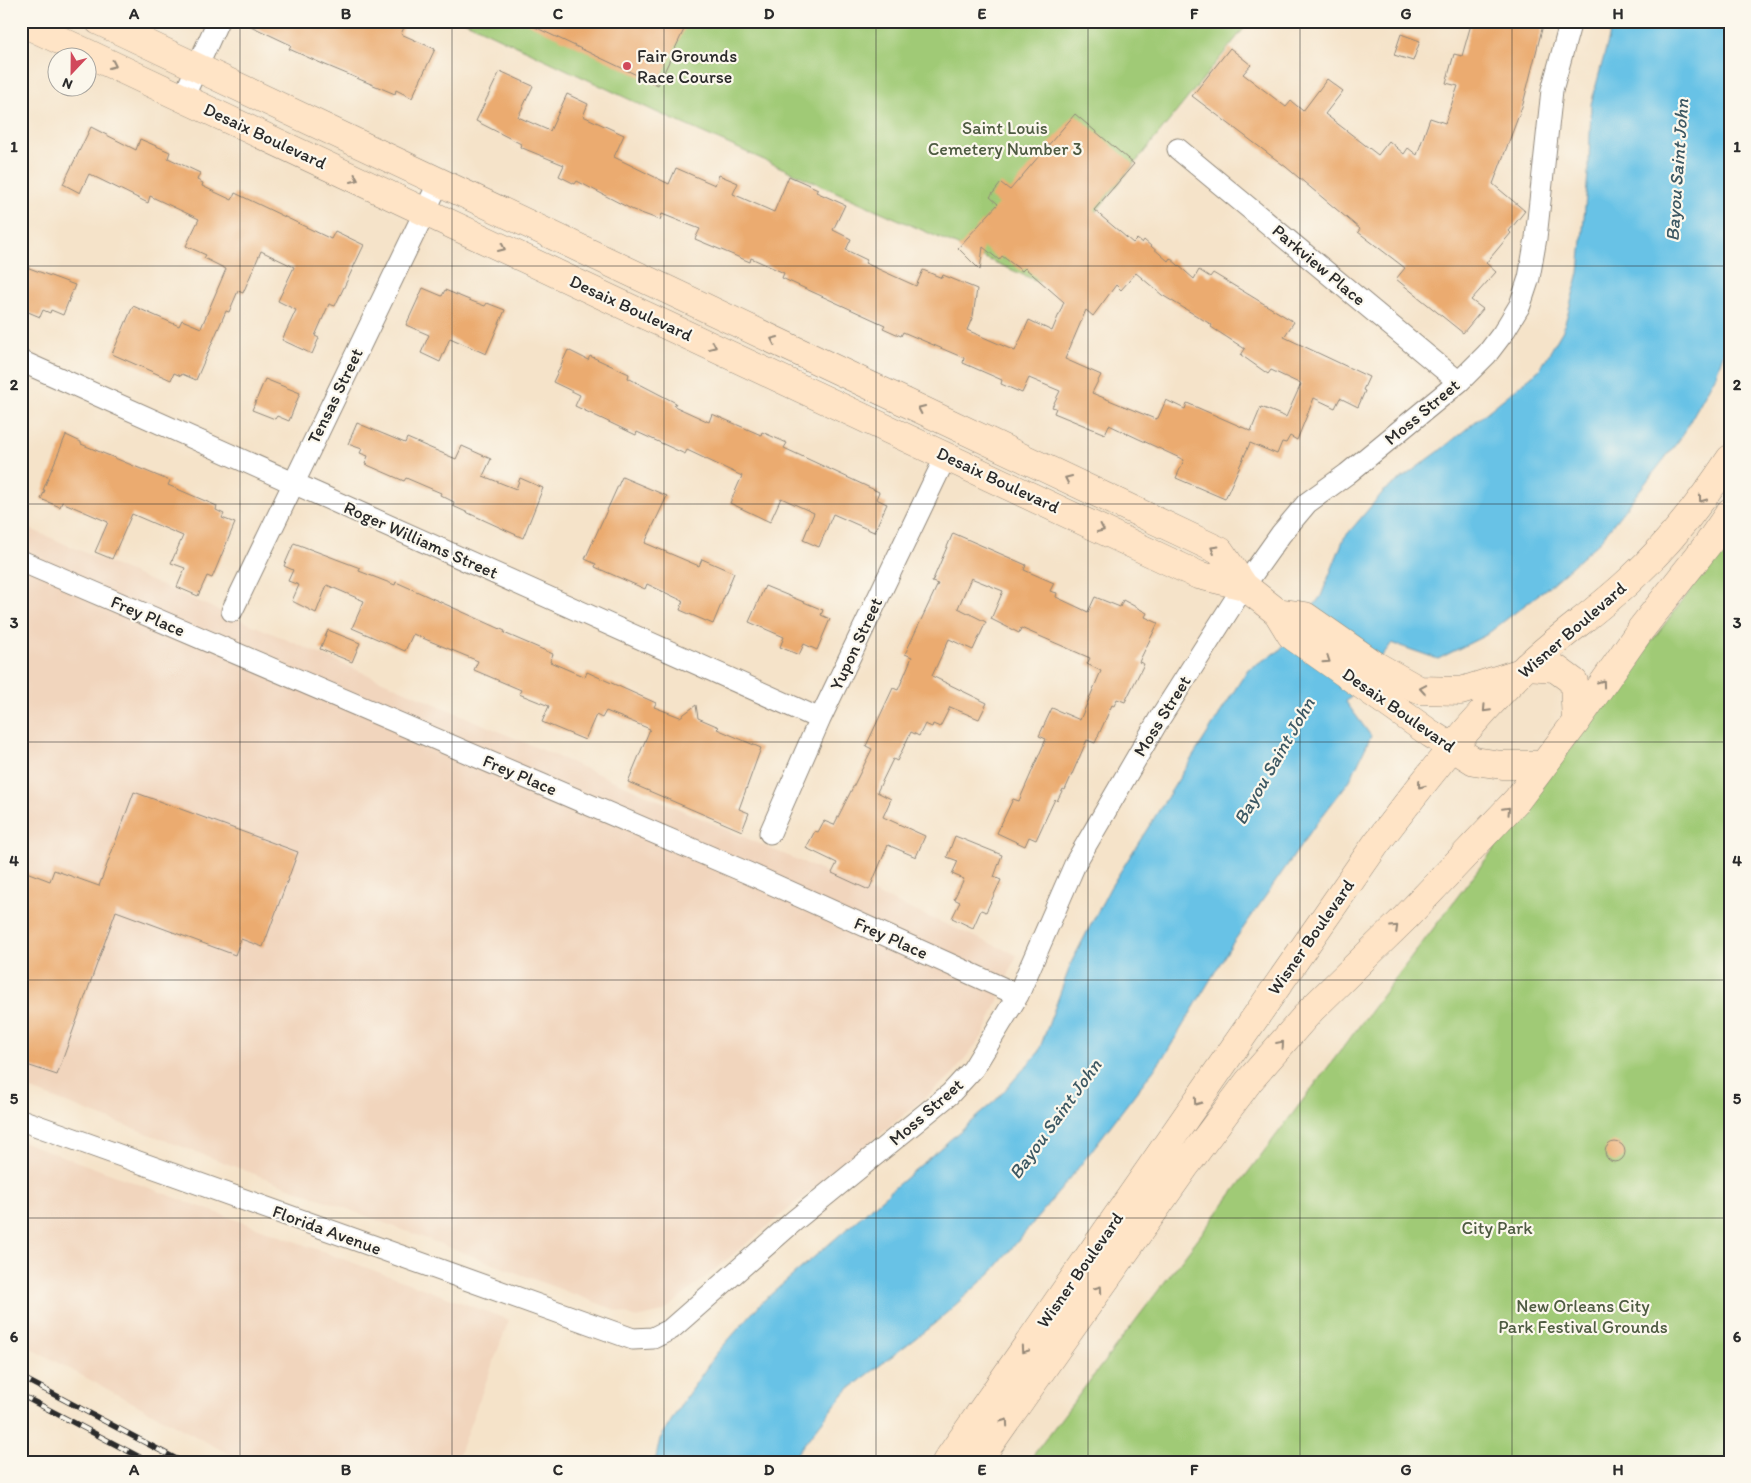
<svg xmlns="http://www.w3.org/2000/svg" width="1751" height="1483" viewBox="0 0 1751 1483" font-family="Itim,sans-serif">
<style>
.built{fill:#f1d5bd}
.green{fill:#a0ca76;stroke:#667a50}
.water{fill:#68c2e6;stroke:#4a7688}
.building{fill:#ebab6f;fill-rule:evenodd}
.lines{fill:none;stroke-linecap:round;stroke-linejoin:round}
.street-casing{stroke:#90877a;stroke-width:23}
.secondary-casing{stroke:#90877a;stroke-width:29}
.street{stroke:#fff;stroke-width:21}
.secondary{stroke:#ffe4c6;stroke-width:28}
.rail-casing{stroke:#2b2b2b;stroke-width:5.5}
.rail{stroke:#fbf7ec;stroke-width:4;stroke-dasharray:11;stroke-linecap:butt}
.oneway{stroke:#958878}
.grid{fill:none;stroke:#2b2b2b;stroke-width:1;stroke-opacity:0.55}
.poi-dot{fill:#d1495b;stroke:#fbf7ec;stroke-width:2}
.labels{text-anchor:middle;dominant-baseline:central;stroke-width:4.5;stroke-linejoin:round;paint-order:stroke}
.poi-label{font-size:18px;fill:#2b2b2b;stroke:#fbf7ec;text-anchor:start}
.park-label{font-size:18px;fill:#4e5b42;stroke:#fbf7ec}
.street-label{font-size:18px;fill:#2b2b2b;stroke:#fbf7ec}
.water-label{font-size:19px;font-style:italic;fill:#3d5863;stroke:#fbf7ec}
.neatline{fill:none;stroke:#2b2b2b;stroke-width:2}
.grid-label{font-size:16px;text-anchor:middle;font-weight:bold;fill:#2b2b2b}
</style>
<rect width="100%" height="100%" fill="#fbf7ec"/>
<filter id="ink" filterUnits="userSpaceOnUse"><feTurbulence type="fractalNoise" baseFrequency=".02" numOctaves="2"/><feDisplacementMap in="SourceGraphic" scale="10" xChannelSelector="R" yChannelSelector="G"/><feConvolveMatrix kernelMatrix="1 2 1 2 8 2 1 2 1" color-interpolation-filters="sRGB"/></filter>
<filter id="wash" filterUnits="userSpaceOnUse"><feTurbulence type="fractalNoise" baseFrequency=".0096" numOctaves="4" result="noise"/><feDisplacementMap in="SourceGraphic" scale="20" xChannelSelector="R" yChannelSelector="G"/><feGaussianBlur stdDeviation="1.12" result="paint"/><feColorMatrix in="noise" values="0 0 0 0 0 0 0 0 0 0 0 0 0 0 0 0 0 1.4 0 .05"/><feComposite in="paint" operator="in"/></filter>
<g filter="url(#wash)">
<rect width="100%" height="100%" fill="#f5e3c9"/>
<!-- built -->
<path class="built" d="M 21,525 L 1017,955 L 984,1034 L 951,1076 L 663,1312 L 637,1318 L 21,1086 Z
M 21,1141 L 509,1320 L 456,1462 L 244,1462 L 21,1343 Z"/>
<!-- green -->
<path class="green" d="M 464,21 L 1250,21 L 1039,282 L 656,112 Z
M 1730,538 L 1730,1462 L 1028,1462 Z"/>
<!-- water -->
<path class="water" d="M 1615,21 L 1730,21 L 1730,333 L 1716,375 L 1680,439 L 1599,542 L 1548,587 L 1486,635 L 1438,659 L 1392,643 L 1346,702 L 1371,736 L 1350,780 L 1316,824 L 1230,947 L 1167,1052 L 1072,1176 L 992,1272 L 934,1324 L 845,1392 L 790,1462 L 655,1462 L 660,1439 L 684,1400 L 716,1354 L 762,1302 L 996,1100 L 1038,1053 L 1072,961 L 1110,888 L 1248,669 L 1279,651 L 1321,596 L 1344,538 L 1383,492 L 1438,452 L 1540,369 L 1563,330 L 1579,273 L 1589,163 L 1591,104 L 1611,30 Z"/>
<g id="blocks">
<!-- building -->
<path class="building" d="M 240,21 L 407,21 L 401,34 L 435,49 L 412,98 L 396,90 L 395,94 L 323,64 L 289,49 L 291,45 Z
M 522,21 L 688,21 L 658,85 Z
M 1472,21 L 1544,21 L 1523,104 L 1493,184 L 1525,211 L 1509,231 L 1511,233 L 1486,263 L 1496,272 L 1471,300 L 1483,309 L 1463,333 L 1396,279 L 1405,268 L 1358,232 L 1360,229 L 1286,167 L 1192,96 L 1230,48 L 1251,65 L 1243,74 L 1286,107 L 1291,101 L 1303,111 L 1327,79 L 1343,91 L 1325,114 L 1378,155 L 1389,141 L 1404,154 L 1408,148 L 1417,155 L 1430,118 L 1445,123 L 1458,86 L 1446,83 L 1454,54 L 1462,56 Z
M 1401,34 L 1420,41 L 1413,61 L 1394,55 Z
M 500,71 L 533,86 L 518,117 L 550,131 L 567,94 L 588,104 L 583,116 L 624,135 L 614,157 L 669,184 L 676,168 L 715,185 L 719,175 L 738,183 L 733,194 L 774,212 L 789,176 L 818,189 L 816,192 L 845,205 L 833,230 L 851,239 L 846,250 L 867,260 L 865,263 L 916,286 L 923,270 L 942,278 L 943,275 L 977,289 L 973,316 L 967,330 L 1015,351 L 1029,320 L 1052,331 L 1064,302 L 1025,268 L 1022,271 L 1002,256 L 999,260 L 983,247 L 980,270 L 958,248 L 998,204 L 990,197 L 1001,183 L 1010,190 L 1075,114 L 1134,164 L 1094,210 L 1133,243 L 1137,239 L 1142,243 L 1144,240 L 1168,261 L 1170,258 L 1194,279 L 1199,270 L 1210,277 L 1213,273 L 1294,322 L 1284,337 L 1369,377 L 1363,390 L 1365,391 L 1358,407 L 1340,398 L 1335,408 L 1314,398 L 1297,440 L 1290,436 L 1286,443 L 1282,442 L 1277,454 L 1250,443 L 1225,499 L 1176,478 L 1184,460 L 1109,425 L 1105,434 L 1054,413 L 1056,408 L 1052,407 L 1060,391 L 1029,378 L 1022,393 L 1001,384 L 1002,380 L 963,363 L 964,358 L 903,332 L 901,336 L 883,328 L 885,325 L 782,278 L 784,273 L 751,258 L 750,262 L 695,239 L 700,229 L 662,214 L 660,220 L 633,210 L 577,181 L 575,184 L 559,176 L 564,165 L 520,147 L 521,144 L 476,121 ZM 1136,273 L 1162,295 L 1212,325 L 1211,327 L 1245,349 L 1241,355 L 1268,374 L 1271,370 L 1301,384 L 1286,417 L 1261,407 L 1251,431 L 1187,403 L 1185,409 L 1166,400 L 1158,418 L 1155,419 L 1092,393 L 1101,375 L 1065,359 L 1086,310 L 1093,316 L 1116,285 L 1121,290 Z
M 91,127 L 136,150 L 140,139 L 170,152 L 168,158 L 200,173 L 197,180 L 203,183 L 202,186 L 232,200 L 235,193 L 331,239 L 335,231 L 364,245 L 335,306 L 329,304 L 315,336 L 319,338 L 312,354 L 282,340 L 296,310 L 278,301 L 294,267 L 261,251 L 243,293 L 238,291 L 229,312 L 226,311 L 196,380 L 182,374 L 181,376 L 174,373 L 171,380 L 112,354 L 133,306 L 179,326 L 182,320 L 201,328 L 226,269 L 204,258 L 206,255 L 186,246 L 199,219 L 150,196 L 148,203 L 89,174 L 80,193 L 63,184 Z
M 21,265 L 75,285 L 63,315 L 51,310 L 50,313 L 43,310 L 40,317 L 21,309 Z
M 423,288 L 442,296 L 445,290 L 474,302 L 485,306 L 487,303 L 505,310 L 486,354 L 450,338 L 440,362 L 421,353 L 429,335 L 406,325 Z
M 568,350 L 588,360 L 590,356 L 629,374 L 628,378 L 676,403 L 674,406 L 709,422 L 712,414 L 761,435 L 762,432 L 787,443 L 784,448 L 879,492 L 876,499 L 887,504 L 874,532 L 833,514 L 819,547 L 803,540 L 814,513 L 781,498 L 770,522 L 730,503 L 742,476 L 687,450 L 685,454 L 637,432 L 636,435 L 575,406 L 580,395 L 553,382 Z
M 265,379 L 300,393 L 289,421 L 277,416 L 275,419 L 252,410 Z
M 357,423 L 405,443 L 407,438 L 456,459 L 462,446 L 491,459 L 483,476 L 516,489 L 520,478 L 543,488 L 523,538 L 453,506 L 454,502 L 440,495 L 441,493 L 406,478 L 404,481 L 365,464 L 368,456 L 360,453 L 362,449 L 348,444 Z
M 66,435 L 81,442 L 81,444 L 170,481 L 168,485 L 217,506 L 216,510 L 224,514 L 222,518 L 235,523 L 212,578 L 207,576 L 198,596 L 177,587 L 185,568 L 171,563 L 183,536 L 132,514 L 112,559 L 95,552 L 108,522 L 62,502 L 60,507 L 41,499 L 45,490 L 43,490 Z
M 622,477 L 667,496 L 645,543 L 699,566 L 702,559 L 734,573 L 713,624 L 680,610 L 683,601 L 647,584 L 645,589 L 595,567 L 596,564 L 585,559 Z
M 953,533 L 1026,565 L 1024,570 L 1054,583 L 1050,591 L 1057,593 L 1056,597 L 1088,612 L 1095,597 L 1120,607 L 1123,600 L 1147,613 L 1145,617 L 1158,623 L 1139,662 L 1144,664 L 1125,702 L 1117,699 L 1114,706 L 1112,705 L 1095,743 L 1087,740 L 1065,790 L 1063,789 L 1057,801 L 1055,799 L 1036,840 L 1029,837 L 1025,846 L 997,833 L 1013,799 L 1019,801 L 1046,739 L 1039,736 L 1052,708 L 1080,720 L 1101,671 L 1087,664 L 1090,658 L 1021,628 L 1019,633 L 991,619 L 1003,591 L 971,578 L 958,608 L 986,622 L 973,650 L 949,639 L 932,676 L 987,703 L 979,719 L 950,707 L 940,727 L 933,724 L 932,727 L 925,724 L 919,736 L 911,732 L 897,761 L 893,759 L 877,792 L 891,799 L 883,817 L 925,836 L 916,857 L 888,845 L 869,890 L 832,873 L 837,863 L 806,848 L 815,831 L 818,832 L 824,821 L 834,825 L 872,749 L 866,746 L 893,688 L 898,690 L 912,657 L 905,654 L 938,584 L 932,582 Z
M 294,543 L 360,568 L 359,571 L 395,585 L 396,582 L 505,631 L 504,633 L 553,654 L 550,662 L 585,677 L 587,672 L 656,703 L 654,707 L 680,717 L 696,705 L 698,718 L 719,727 L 717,729 L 761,748 L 739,809 L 749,813 L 742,831 L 628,782 L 650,729 L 606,711 L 602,718 L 596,715 L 585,740 L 542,722 L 549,706 L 519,694 L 521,690 L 474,670 L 478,661 L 413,634 L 405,651 L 352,628 L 364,601 L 327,585 L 316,613 L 292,601 L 299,585 L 288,581 L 293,570 L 284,566 Z
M 765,586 L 823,610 L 821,615 L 830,619 L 817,650 L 804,644 L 799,655 L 780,647 L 784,637 L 749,622 Z
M 328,630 L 360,643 L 352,662 L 320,649 Z
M 134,792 L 298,852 L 263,947 L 241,939 L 235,955 L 116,911 L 57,1075 L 21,1063 L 21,870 L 50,881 L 54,870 L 99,886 Z
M 955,836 L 1002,855 L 994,877 L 1001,880 L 986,912 L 981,910 L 973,928 L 952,918 L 960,902 L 954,899 L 964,879 L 952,874 L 958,861 L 947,857 Z
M1605 1152a10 10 0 1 1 20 0a10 10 0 1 1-20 0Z"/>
</g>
</g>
<g filter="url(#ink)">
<use href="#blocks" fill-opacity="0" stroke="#90877a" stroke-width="1"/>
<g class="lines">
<!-- street casing -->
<g class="street-casing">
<path id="street" d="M 183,98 L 218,21
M 1178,149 L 1459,382
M 21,361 L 820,719
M 21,561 L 748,873 L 1018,995
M 232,611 L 439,182
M 770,833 L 820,719 L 946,456
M 21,1120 L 633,1339 L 653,1338 L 671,1329 L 794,1221 L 950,1094 L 973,1069 L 1018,995 L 1076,862 L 1158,721 L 1244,586 L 1281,534 L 1307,503 L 1347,474 L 1459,382 L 1487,354 L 1503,333 L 1520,305 L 1529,278 L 1536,238 L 1552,90 L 1571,21"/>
</g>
<!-- secondary casing -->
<g class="secondary-casing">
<path id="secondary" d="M 99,21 L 1220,551 L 1244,586 L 1277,612 L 1291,635 L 1431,734 L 1474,761 L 1502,765 L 1542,765
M 21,22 L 1198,575 L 1244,586
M 1277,612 L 1305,616 L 1375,665 L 1419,690 L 1461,691 L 1518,673
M 1527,666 L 1555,668 L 1574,682 L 1576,722
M 946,1462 L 1376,844 C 1422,784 1468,724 1522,671 C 1556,638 1595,613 1629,581 C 1668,545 1701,503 1730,459
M 977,1462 L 1187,1164 L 1249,1081 L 1311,1010 L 1406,917 L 1517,800 L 1576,722 L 1641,629 L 1708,544 L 1730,512"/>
</g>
<!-- street -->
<use href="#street" class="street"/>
<!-- secondary -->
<use href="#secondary" class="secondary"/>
<!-- rail casing -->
<g class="rail-casing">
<path id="rail" d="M 21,1377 L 182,1462
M 21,1395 L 149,1462"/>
</g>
<!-- rail -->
<use href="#rail" class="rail"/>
</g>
<!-- one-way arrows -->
<defs><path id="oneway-chevron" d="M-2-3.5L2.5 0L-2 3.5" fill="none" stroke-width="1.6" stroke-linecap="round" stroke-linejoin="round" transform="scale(1.25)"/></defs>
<g class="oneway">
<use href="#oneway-chevron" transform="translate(113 65) rotate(25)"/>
<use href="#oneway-chevron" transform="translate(355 179) rotate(25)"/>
<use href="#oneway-chevron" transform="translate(502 248) rotate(25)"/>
<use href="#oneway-chevron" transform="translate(774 340) rotate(-155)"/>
<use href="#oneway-chevron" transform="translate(713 346) rotate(25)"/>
<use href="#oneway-chevron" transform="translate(921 409) rotate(-155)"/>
<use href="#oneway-chevron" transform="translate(1068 479) rotate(-155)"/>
<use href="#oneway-chevron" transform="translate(1702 499) rotate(126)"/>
<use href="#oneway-chevron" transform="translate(1101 529) rotate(25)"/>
<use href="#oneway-chevron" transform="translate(1214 549) rotate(-149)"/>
<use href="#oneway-chevron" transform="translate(1327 660) rotate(34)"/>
<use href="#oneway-chevron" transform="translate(1602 683) rotate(-54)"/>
<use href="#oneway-chevron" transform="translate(1423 689) rotate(-170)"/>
<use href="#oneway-chevron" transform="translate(1486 709) rotate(133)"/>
<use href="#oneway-chevron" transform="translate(1421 785) rotate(128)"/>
<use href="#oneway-chevron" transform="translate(1507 810) rotate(-47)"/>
<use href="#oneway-chevron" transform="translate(1395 928) rotate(-44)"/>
<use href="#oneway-chevron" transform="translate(1281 1044) rotate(-49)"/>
<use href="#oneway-chevron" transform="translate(1197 1102) rotate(125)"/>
<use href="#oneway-chevron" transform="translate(1099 1289) rotate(-55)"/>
<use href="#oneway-chevron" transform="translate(1024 1350) rotate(125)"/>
<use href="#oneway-chevron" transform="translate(1005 1422) rotate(-55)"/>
</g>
</g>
<!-- grid -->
<path class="grid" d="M 240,21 L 240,1462M 452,21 L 452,1462M 664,21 L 664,1462M 876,21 L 876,1462M 1088,21 L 1088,1462M 1300,21 L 1300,1462M 1512,21 L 1512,1462M 21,266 L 1730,266M 21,504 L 1730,504M 21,742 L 1730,742M 21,980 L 1730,980M 21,1218 L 1730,1218"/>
<!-- markers -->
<circle class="poi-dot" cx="627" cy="66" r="5"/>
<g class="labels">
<!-- poi labels -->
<g class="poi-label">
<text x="637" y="56">Fair Grounds<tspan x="637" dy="21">Race Course</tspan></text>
</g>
<!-- park labels -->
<g class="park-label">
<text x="1005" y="128">Saint Louis<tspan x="1005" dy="21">Cemetery Number 3</tspan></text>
<text x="1497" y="1228">City Park</text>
<text x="1583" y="1306">New Orleans City<tspan x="1583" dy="21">Park Festival Grounds</tspan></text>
</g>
<!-- street labels -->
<g class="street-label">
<text transform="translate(265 136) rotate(25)">Desaix Boulevard</text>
<text transform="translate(1319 265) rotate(40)">Parkview Place</text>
<text transform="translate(631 308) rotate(25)">Desaix Boulevard</text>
<text transform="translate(335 396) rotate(-64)">Tensas Street</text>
<text transform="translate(1422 412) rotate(-40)">Moss Street</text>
<text transform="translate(998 480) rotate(25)">Desaix Boulevard</text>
<text transform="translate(421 540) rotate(24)">Roger Williams Street</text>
<text transform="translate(148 616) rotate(23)">Frey Place</text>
<text transform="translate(1572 630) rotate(-41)">Wisner Boulevard</text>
<text transform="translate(856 644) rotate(-65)">Yupon Street</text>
<text transform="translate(1399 710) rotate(35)">Desaix Boulevard</text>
<text transform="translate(1162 716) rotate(-58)">Moss Street</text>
<text transform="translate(520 775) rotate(23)">Frey Place</text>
<text transform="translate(1311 937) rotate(-55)">Wisner Boulevard</text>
<text transform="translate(891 938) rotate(24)">Frey Place</text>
<text transform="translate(926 1112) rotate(-41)">Moss Street</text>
<text transform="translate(327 1230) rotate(20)">Florida Avenue</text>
<text transform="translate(1080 1270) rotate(-55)">Wisner Boulevard</text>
</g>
<!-- water labels -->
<g class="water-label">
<text transform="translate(1677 170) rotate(-86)">Bayou Saint John</text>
<text transform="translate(1274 761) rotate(-60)">Bayou Saint John</text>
<text transform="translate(1055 1119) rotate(-54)">Bayou Saint John</text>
</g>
</g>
<!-- margin -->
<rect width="1751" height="1483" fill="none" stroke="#fbf7ec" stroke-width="55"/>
<!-- north arrow -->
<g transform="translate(72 72) rotate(202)"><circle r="24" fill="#fbf7ec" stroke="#a8a59f"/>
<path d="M0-4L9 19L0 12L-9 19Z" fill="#d1495b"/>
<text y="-8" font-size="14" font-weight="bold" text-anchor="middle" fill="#2b2b2b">N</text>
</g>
<rect x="28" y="28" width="1696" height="1428" class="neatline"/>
<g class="grid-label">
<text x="134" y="19">A</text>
<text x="346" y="19">B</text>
<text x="558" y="19">C</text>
<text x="769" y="19">D</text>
<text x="982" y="19">E</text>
<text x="1194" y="19">F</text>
<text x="1406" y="19">G</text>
<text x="1618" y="19">H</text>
<text x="14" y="152">1</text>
<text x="1737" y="152">1</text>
<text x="14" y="390">2</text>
<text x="1737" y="390">2</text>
<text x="14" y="628">3</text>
<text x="1737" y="628">3</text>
<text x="14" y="866">4</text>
<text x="1737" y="866">4</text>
<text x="14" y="1104">5</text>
<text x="1737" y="1104">5</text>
<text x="14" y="1342">6</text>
<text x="1737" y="1342">6</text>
<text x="134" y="1475">A</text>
<text x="346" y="1475">B</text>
<text x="558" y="1475">C</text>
<text x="769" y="1475">D</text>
<text x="982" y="1475">E</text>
<text x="1194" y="1475">F</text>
<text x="1406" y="1475">G</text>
<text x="1618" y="1475">H</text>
</g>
</svg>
